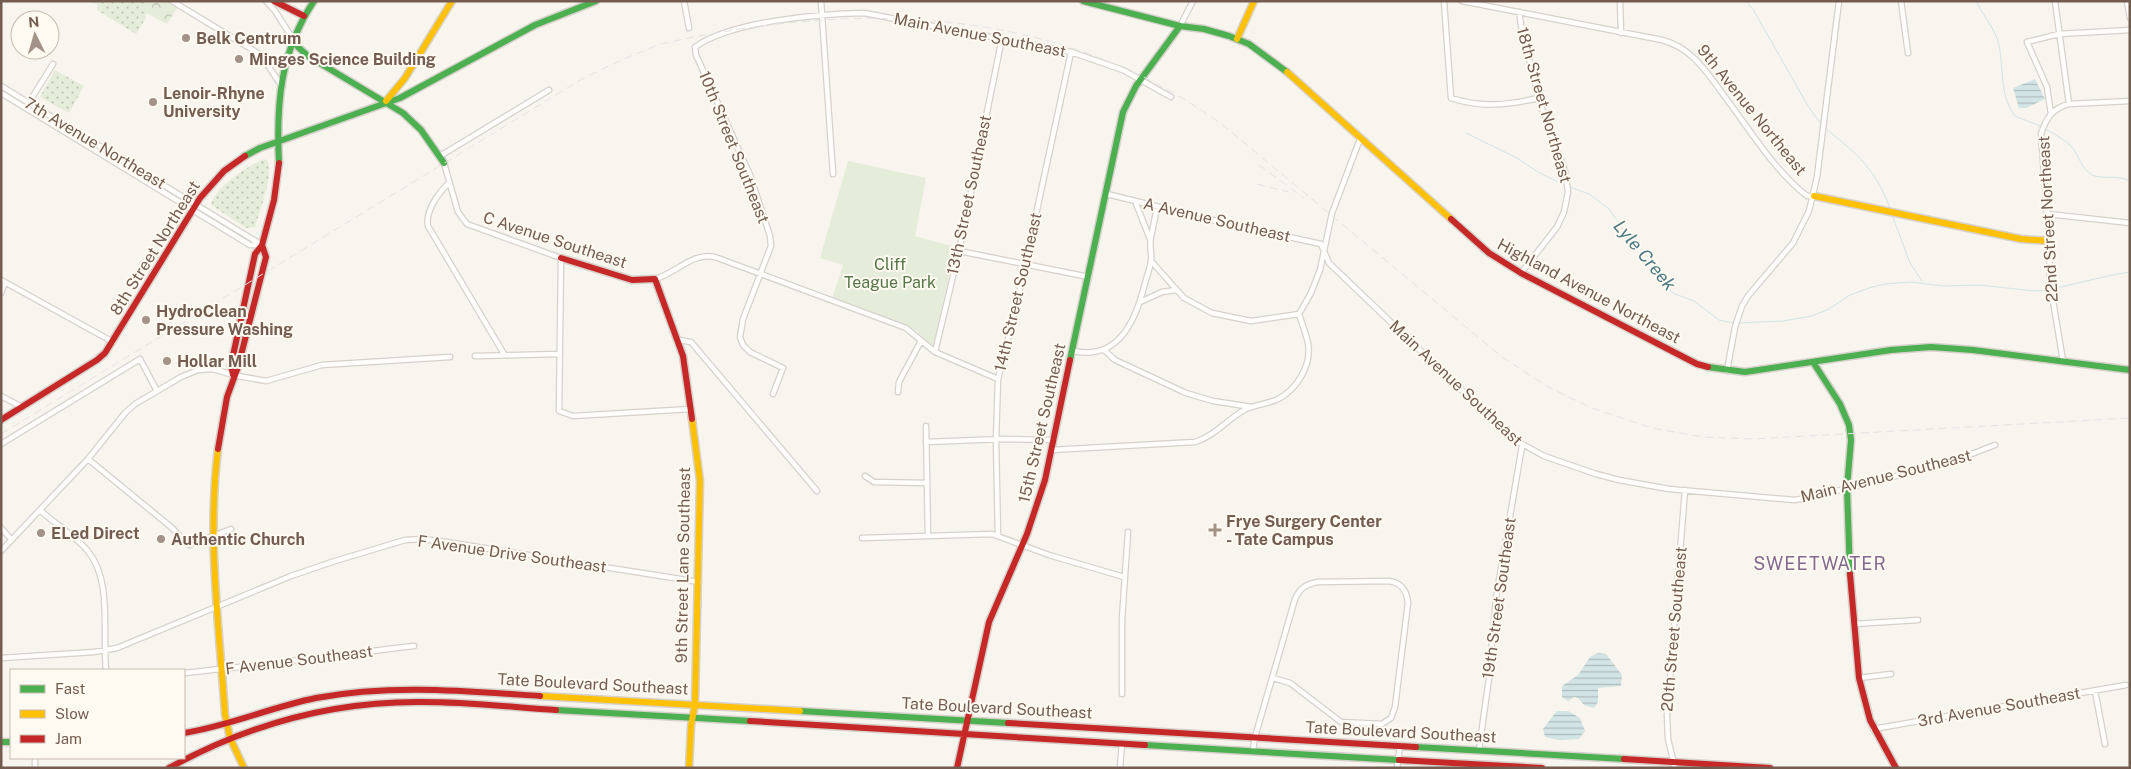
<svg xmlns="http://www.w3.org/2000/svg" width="2131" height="769" viewBox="0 0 2131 769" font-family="'Public Sans',sans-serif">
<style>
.grass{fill:url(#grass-dots)}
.forest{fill:url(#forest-crowns)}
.park{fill:#e5edda}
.water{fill:url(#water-rules)}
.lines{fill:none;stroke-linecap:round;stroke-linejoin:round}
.stream{stroke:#d2e4e6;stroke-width:1}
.street-casing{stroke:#d7d1cc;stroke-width:7}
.fast-casing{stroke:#d7d1cc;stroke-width:9}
.slow-casing{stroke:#d7d1cc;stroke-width:9}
.jam-casing{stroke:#d7d1cc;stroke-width:9}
.street{stroke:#fefdfc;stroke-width:4.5}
.fast{stroke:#4caf50;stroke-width:6}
.slow{stroke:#ffc107;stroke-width:6}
.jam{stroke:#c62828;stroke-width:6}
.rail{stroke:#e5e3e6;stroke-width:1;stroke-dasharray:8 5;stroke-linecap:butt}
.poi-dot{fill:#a29287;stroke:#fef9f1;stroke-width:2}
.labels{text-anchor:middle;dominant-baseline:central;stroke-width:4;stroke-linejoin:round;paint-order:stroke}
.street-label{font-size:16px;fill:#745d50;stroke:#fef9f1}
.poi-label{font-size:16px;font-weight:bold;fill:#745d50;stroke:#fef9f1;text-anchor:start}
.park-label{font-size:16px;fill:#557849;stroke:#fef9f1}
.water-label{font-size:18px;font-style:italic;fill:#4c7a85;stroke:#fef9f1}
.neighbourhood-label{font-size:18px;letter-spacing:1px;fill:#83688f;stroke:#fef9f1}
</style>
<defs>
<pattern id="grass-dots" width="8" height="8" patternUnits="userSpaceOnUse" patternTransform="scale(1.25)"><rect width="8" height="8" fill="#e5edda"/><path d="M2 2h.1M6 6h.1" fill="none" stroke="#bec3b3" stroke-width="1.8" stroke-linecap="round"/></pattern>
<pattern id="forest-crowns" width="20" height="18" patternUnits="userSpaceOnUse" patternTransform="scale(1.25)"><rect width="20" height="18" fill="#e5edda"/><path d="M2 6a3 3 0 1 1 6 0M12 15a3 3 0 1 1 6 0" fill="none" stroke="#bec3b3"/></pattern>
<pattern id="water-rules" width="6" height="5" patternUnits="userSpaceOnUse" patternTransform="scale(1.25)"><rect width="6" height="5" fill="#d2e4e6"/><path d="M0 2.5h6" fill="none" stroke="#afbcbd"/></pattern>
</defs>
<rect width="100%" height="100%" fill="#f8f4ee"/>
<!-- grass -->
<path class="grass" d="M 91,1 L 146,1 L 146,18 L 136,34 L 97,10 L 99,6 Z
M 55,70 L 84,86 L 69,113 L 40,97 Z
M 263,159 L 267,160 C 274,176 260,210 255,227 L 246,228 L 211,205 C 216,186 246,168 263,159 Z"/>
<!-- forest -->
<path class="forest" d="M 146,1 L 166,1 L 177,8 L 167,24 L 146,13 Z"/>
<!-- park -->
<path class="park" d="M 848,161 L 926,178 L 915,236 L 955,247 L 934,344 L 930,346 L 917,331 L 832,299 L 843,265 L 820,258 Z"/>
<!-- water -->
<path class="water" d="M 2035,79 L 2045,99 L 2026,108 L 2019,108 L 2013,88 Z
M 1598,653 L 1606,654 L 1622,675 L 1621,686 L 1598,688 L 1598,702 L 1594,708 L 1584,705 L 1578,698 L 1574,697 L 1568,701 L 1562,697 L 1562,686 L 1578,675 L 1590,657 Z
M 1557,711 L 1568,711 L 1580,718 L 1585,731 L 1579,739 L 1559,740 L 1545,737 L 1543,729 Z"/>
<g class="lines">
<!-- stream -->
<path class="stream" d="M 1746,1 L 1754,11 L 1808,106 L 1821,124
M 1976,1 C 1983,16 1995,28 1999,45 C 2004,70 1999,94 2015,116 C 2023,120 2032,122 2040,126 C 2050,131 2061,138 2069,144 C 2079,153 2080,168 2092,175 C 2104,180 2116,174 2130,181
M 1825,128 C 1856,153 1875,168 1890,208
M 1466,133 L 1517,158 L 1538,172 L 1566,186
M 1570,187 L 1589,194 L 1609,209 L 1631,240 L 1657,266 L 1669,290 L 1675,294 L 1694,301 L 1719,320 L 1734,323
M 1892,215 L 1910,263 L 1922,281
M 2052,289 L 2112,275 L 2130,272
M 1738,323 L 1783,321 L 1812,316 L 1829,309 L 1850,295 L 1872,287 L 1886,284 L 1911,282 L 1943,286 L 1980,285 L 2034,291 L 2049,290"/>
<!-- street casing -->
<g class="street-casing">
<path id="street" d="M 172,1 L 261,55 L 281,85
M 266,1 L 275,11 L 293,39
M 684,1 L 689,28
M 821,1 L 833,174
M 1444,1 L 1451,98 C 1481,108 1508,105 1539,98
M 1462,1 L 1662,40 C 1694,48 1709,76 1728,101 C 1752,133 1775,171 1807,196 L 1814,196
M 1620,1 L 1621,33
M 1901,1 L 1908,53
M 2055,1 L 2069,104
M 2127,1 L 2130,18
M 1519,12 L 1522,31 L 1541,106 L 1565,171 L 1568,192 L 1564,212 L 1557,227 L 1521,273
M 1180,26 L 1193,1
M 268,64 L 277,63 L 287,58
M 1,86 L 262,245
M 1,93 L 250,245 L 261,245
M 28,104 L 53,64
M 2051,114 L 2047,87 L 2027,42 L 2059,34 L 2130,30
M 440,156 L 549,90
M 444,163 L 458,212 L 467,224 L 561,258 L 559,411 L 573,416 L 691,409
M 449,183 C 439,192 425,211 428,226 L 504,354
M 1107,194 L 1216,221 L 1321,244 L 1329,263 L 1513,439 L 1544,456 L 1596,474 L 1619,480 L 1669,489 L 1794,500 L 1808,498 L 1882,480 L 1969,455 L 1995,445
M 1135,201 L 1150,239
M 2048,214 L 2130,223
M 959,251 L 1089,277
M 1151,261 L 1184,298 L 1212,313 L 1251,321 L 1299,314
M 655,279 C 677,273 692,252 715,257 L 906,328 L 935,352 L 998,379
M 1,280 L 113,342
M 1,293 L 5,282
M 1140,302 L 1162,292 L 1176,290
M 679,340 L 691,342 L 817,491
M 1104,350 L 1115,360 L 1186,393 L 1213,401 L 1252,407
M 1073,351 C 1119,361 1136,320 1145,283 C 1147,276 1150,268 1151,261 C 1152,253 1149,245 1151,237 C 1153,227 1155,218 1157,207
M 935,352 L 959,251 L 1002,38
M 475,356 L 560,354
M 2063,361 L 2050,283 L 2049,241 L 2041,134 C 2046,118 2053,108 2069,104 L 2130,101
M 1727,371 L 1735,327 L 1742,306 L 1748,296 L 1793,243 L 1809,211 L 1817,177 L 1839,1
M 898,392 L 899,382 L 921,341
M 773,394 L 783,368 L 750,352 L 743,345 L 740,337 L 743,319 L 771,246 L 770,236 L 750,175 L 696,55 L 695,47 C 731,21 819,14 864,13 L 1071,52 L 1123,70 L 1171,97
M 1,396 L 22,407
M 926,426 L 928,536
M 926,442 L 1002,439 L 1054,440
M 1,444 L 140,359 L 157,391
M 1051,450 L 1195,442 C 1215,436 1227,419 1246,409 C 1255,405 1266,404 1276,400 C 1296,391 1312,366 1308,343 C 1306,334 1302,324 1299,314 L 1311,293 L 1320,270 L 1332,213 L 1360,139
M 88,459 L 171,527 L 189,545 L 231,529
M 865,476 L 874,482 L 927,483
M 40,510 C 55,524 74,535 87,550 C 113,580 102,633 106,670
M 1,528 L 12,540
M 998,536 L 996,440 L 998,379 L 1018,298 L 1071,52
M 862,538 L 992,534 L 1049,555 L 1124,577
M 1,551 L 88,459 L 125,413 L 135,404 L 181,377 L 198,370 L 213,369 L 233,375 L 266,381 L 322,365 L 450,357
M 1854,624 L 1918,620
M 1,658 L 94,652 L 117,648 L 291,576 L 332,562 L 405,540 L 422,539 L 446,542 L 699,582
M 184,673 C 260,665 337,655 414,646
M 1859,678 L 1891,674
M 2095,691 L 2105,744
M 1122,694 L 1122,619 L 1128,532
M 1873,729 L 2126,685
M 1253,750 L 1255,737 L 1295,599 C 1300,588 1306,584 1318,582 L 1389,581 C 1402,583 1407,591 1408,603 L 1395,707 L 1391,718 L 1382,724 L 1341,722 L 1290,683 L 1273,678
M 1479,750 L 1489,678 L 1496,598 L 1522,446
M 35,758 L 35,768
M 1120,768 L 1122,743
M 1397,768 L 1400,746
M 1675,768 L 1668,739 L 1667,715 L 1685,490"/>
</g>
<!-- fast casing -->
<g class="fast-casing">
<path id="fast" d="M 1083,1 L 1180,26 L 1204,29 L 1229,36 L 1249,44 L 1287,72
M 293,39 L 298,47 L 308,56 L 403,113 L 421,130 L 444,163
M 245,156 L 260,148 L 400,98 L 535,25 L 596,1
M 279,163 C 276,104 280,52 314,1
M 1070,360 L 1123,112 L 1136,86 L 1180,26
M 1813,362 L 1840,404 L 1849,425 L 1851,440 L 1847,488 L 1850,574
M 1708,367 L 1745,372 L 1891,350 L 1931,347 L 1973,350 L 2130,370
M 556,710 L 750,721
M 800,711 L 1008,723
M 1,742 L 11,742
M 1145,745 L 1399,760
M 1416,747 L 1624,759"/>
</g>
<!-- slow casing -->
<g class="slow-casing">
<path id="slow" d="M 1237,39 L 1254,1
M 1287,72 L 1451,219
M 386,101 L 405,78 L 452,1
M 1814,196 L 2021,239 L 2049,241
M 218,449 C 207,537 219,626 225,714 L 230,738 L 244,768
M 540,696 L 800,711
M 689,768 L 691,726 L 695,704 L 700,481 L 692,419"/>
</g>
<!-- jam casing -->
<g class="jam-casing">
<path id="jam" d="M 274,1 L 304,16
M 1451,219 L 1489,253 L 1521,273 L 1697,364 L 1708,367
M 561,258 L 632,280 L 655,279 L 683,356 L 692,419
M 233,375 L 231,365 L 255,254 L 262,245
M 1,420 L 97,360 L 105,353 L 200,198 L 224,171 L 245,156
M 218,449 L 227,397 L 238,367 L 266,257 L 262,245 L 274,200 L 279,163
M 1850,574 L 1859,678 L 1870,720 L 1896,768
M 750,721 L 1145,745
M 1008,723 L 1416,747
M 184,733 C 229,726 271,707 316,698 C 391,684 465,691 540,696
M 1624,759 L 1770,768
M 1399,760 L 1542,768
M 169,768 C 247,725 333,701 423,702 C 468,702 512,707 556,710
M 957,768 L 989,622 L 1027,534 L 1045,480 L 1070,360"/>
</g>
<!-- street -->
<use href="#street" class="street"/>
<!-- fast -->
<use href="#fast" class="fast"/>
<!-- slow -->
<use href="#slow" class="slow"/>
<!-- jam -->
<use href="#jam" class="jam"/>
<!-- rail -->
<path class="rail" d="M 1259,165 L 1304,198
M 1257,184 L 1289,192
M 1,434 L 582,79 C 608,66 634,54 661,44 C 856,0 1058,4 1224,126 L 1502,357 L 1550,388 L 1592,408 L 1652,428 L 1703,437 L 1753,439 L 2130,418"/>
</g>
<!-- markers -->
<g class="poi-dot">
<circle cx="186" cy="38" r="5"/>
<circle cx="239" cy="59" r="5"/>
<circle cx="153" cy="102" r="5"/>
<circle cx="146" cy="320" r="5"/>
<circle cx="167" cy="361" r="5"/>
<path d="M1212.5 522.5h5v5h5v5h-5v5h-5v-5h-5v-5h5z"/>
<circle cx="41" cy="533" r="5"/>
<circle cx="161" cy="539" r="5"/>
</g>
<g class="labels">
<!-- street labels -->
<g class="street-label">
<text transform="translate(980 35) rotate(11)">Main Avenue Southeast</text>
<text transform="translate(1544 105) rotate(74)">18th Street Northeast</text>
<text transform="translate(1752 110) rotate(51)">9th Avenue Northeast</text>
<text transform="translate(95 143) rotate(31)">7th Avenue Northeast</text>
<text transform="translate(734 147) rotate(68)">10th Street Southeast</text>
<text transform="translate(969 195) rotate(-78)">13th Street Southeast</text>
<text transform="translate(2048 219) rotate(-93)">22nd Street Northeast</text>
<text transform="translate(1217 220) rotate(13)">A Avenue Southeast</text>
<text transform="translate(555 240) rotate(18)">C Avenue Southeast</text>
<text transform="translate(155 248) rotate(-58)">8th Street Northeast</text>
<text transform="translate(1589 291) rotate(28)">Highland Avenue Northeast</text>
<text transform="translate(1018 292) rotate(-77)">14th Street Southeast</text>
<text transform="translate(1456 383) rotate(43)">Main Avenue Southeast</text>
<text transform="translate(1042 423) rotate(-77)">15th Street Southeast</text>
<text transform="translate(1886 476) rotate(-14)">Main Avenue Southeast</text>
<text transform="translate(512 554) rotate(8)">F Avenue Drive Southeast</text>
<text transform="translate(683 565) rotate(-89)">9th Street Lane Southeast</text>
<text transform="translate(1499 598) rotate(-82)">19th Street Southeast</text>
<text transform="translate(1674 629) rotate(-85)">20th Street Southeast</text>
<text transform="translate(299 660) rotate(-7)">F Avenue Southeast</text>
<text transform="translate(593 684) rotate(3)">Tate Boulevard Southeast</text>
<text transform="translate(1999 707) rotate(-10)">3rd Avenue Southeast</text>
<text transform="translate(997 708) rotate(3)">Tate Boulevard Southeast</text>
<text transform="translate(1401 732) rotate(3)">Tate Boulevard Southeast</text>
</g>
<!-- poi labels -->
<g class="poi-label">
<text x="196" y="38">Belk Centrum</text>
<text x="249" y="59">Minges Science Building</text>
<text x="163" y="93">Lenoir-Rhyne<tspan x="163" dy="18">University</tspan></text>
<text x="156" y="311">HydroClean<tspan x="156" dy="18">Pressure Washing</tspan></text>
<text x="177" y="361">Hollar Mill</text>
<text x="1226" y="521">Frye Surgery Center<tspan x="1226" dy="18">- Tate Campus</tspan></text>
<text x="51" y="533">ELed Direct</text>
<text x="171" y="539">Authentic Church</text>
</g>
<!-- park labels -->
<g class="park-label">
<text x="890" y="264">Cliff<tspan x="890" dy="18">Teague Park</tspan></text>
</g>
<!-- water labels -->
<g class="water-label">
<text transform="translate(1645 255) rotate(50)">Lyle Creek</text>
</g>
<!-- neighbourhood labels -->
<g class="neighbourhood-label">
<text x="1820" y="563">SWEETWATER</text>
</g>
</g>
<!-- border -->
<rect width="2131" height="769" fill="none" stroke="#745d50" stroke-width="5"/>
<!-- legend -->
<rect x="10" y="669" width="175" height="90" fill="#fef9f1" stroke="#c7bbb1"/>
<rect x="20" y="685" width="25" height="8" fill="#4caf50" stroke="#c7bbb1"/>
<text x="55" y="694" font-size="15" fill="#745d50">Fast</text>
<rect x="20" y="710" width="25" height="8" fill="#ffc107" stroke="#c7bbb1"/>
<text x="55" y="719" font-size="15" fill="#745d50">Slow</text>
<rect x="20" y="735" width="25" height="8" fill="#c62828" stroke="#c7bbb1"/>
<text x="55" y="744" font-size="15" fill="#745d50">Jam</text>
<!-- north arrow -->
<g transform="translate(35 35) rotate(355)"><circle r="24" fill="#fef9f1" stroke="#c7bbb1"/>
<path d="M0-4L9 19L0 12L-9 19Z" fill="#a29287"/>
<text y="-8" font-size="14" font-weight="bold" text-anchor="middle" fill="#745d50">N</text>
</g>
</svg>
